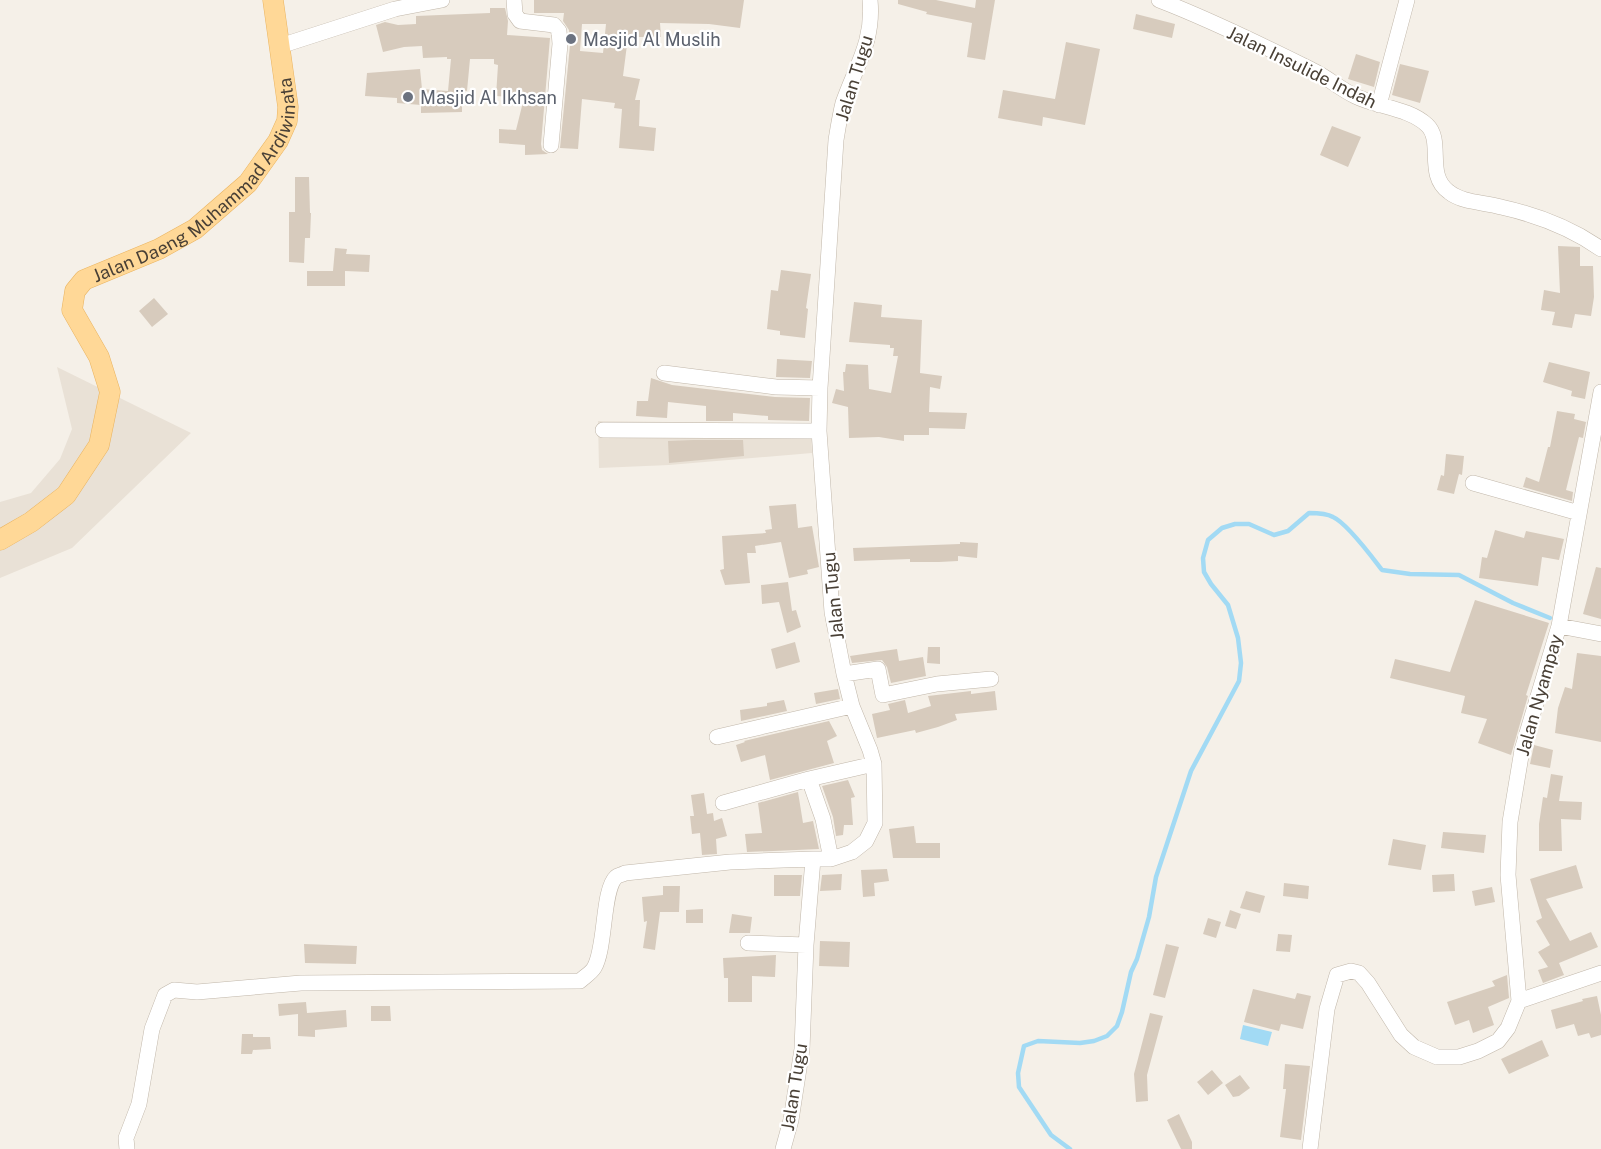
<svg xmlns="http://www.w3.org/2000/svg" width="1601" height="1149" viewBox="0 0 1601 1149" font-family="'Public Sans',sans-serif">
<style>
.residential{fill:#e9e1d6}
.water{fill:#a2daf4}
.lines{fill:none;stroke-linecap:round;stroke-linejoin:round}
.stream{stroke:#a2daf4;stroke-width:4.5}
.building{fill:#d7cbbd;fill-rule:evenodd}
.minor-casing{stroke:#c1b7aa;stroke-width:16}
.major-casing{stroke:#eab461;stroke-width:21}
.minor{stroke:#fff;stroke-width:15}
.major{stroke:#ffd897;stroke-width:20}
.worship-dot{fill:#6b7280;stroke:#fff;stroke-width:2}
.labels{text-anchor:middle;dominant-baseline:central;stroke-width:4.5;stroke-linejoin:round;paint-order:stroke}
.worship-label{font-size:18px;fill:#5b616d;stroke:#fff;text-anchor:start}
.street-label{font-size:18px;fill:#494036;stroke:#fff}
</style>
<rect width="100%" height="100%" fill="#f5f0e8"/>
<!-- residential -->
<path class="residential" d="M 57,367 L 191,433 L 72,548 L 0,578 L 0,502 L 31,493 L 60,459 L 72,429 Z
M 598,421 L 811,424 L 812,453 L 669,465 L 599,468 Z"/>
<!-- water -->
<path class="water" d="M 1243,1025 L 1272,1032 L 1268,1046 L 1240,1039 Z"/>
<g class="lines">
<!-- stream -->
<path class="stream" d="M 1070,1149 L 1051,1135 L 1019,1087 L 1018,1073 L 1024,1046 L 1038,1041 L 1080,1043 L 1094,1041 L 1107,1036 L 1117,1026 L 1122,1012 L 1131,972 L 1137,959 L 1149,917 L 1156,877 L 1191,771 L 1239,681 L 1241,663 L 1238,638 L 1228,605 L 1211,584 L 1204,572 L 1203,558 L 1208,540 L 1222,528 L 1235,524 L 1249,524 L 1274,535 L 1288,531 L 1309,513 C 1316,513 1326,513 1333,517 C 1347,523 1372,557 1382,570 L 1410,574 L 1459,575 L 1513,603 L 1550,618"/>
</g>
<!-- building -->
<path class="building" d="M 534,0 L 744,0 L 740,28 L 709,24 L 660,23 L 661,37 L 628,37 L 623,76 L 640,79 L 635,100 L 640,100 L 639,126 L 656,128 L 654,151 L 619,148 L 622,109 L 614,108 L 615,103 L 582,99 L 578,149 L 560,148 L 570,45 L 569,30 L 563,21 L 564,13 L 534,13 ZM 582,24 L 606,24 L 603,53 L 580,51 Z
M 898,0 L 936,0 L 975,8 L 976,0 L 995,0 L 985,60 L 967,57 L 972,23 L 926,14 L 927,12 L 898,4 Z
M 490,8 L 505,8 L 508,21 L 507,35 L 550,38 L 541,144 L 542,150 L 548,154 L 525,155 L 525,145 L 499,143 L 499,129 L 516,130 L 524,98 L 496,96 L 498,65 L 494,64 L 494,59 L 470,59 L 467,91 L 462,90 L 462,112 L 421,113 L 421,105 L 397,103 L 397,98 L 365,96 L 367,73 L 420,69 L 422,89 L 448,91 L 451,59 L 447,59 L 447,57 L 423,58 L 422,46 L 404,47 L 383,52 L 376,25 L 385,22 L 398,25 L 416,24 L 416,16 L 490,13 Z
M 1136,14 L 1175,24 L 1172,38 L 1133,29 Z
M 1066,42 L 1100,49 L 1085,125 L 1043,117 L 1042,126 L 998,118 L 1003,90 L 1055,99 Z
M 1356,54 L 1380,62 L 1374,87 L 1348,79 Z
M 1400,64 L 1429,71 L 1420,103 L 1392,95 Z
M 1332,126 L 1361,137 L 1348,167 L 1320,155 Z
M 295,177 L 309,177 L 310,213 L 311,213 L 310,238 L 305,238 L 304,263 L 289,262 L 289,212 L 295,212 Z
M 1558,246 L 1580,247 L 1580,266 L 1593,266 L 1594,297 L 1591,316 L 1575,314 L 1572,328 L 1552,325 L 1555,312 L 1541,310 L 1544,290 L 1560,293 Z
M 335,248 L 347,249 L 346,254 L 370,255 L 369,272 L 345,271 L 345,286 L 307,286 L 307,271 L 333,271 Z
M 781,270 L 811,274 L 806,308 L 808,309 L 805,338 L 780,335 L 780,331 L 767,329 L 771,290 L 778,291 Z
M 154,298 L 168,314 L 152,327 L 139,311 Z
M 854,302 L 882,305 L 881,317 L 922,320 L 920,373 L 942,376 L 940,389 L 930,387 L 929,412 L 967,413 L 965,429 L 929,428 L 929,435 L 904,435 L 904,441 L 879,437 L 849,438 L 848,407 L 832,403 L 836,389 L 844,391 L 843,372 L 845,372 L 846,364 L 868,365 L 869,389 L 891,393 L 898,356 L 893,356 L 894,348 L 890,348 L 890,345 L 849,342 Z
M 777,359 L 812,361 L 810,378 L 776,377 Z
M 1549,362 L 1590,372 L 1585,399 L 1571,396 L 1572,391 L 1543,382 Z
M 651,378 L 672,385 L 775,397 L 810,398 L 809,421 L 768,420 L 768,416 L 733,413 L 733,421 L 706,421 L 706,406 L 668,402 L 667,418 L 636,416 L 637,401 L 648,401 Z
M 1557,411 L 1575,414 L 1574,419 L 1586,422 L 1583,438 L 1579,437 L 1566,490 L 1573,492 L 1572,501 L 1523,487 L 1526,477 L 1539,482 L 1548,447 L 1550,447 Z
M 693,440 L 743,440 L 744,456 L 669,463 L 668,441 Z
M 1446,454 L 1464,456 L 1462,475 L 1459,474 L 1454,494 L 1437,490 L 1441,475 L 1444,476 Z
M 796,504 L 798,528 L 812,526 L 819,567 L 807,570 L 808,574 L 789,578 L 781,542 L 755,546 L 756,553 L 747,553 L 750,583 L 725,585 L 720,570 L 724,569 L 722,536 L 766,533 L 765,530 L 772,529 L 769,506 Z
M 1495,530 L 1524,538 L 1526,531 L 1564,539 L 1559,560 L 1542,557 L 1538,586 L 1479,578 L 1482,557 L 1487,558 Z
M 960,542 L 978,543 L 977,558 L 958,556 L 958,561 L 939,562 L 910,562 L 910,559 L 854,561 L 853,548 L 960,544 Z
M 1596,567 L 1601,568 L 1601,619 L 1583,614 Z
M 788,582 L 792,611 L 796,610 L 801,627 L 787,633 L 779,602 L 762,604 L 761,585 Z
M 1475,600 L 1549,623 L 1526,695 L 1528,696 L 1511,755 L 1478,743 L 1487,719 L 1461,713 L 1465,696 L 1390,678 L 1395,659 L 1450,672 Z
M 795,642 L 800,662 L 776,669 L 771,649 Z
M 928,647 L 940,647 L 940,664 L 927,663 Z
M 897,649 L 899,661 L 923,657 L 926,676 L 891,683 L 887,667 L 882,660 L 852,663 L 850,656 Z
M 1577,653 L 1601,656 L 1601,742 L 1555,733 L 1558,708 L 1565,687 L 1572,689 Z
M 838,689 L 840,699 L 816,704 L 814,693 Z
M 971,691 L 971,694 L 995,691 L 997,710 L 955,714 L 957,720 L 938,727 L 916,733 L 915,730 L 877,738 L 872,714 L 890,710 L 888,704 L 905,700 L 908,713 L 931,706 L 928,696 Z
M 784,700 L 787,711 L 741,721 L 740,710 L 767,706 L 767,703 Z
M 829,721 L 837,736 L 827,741 L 834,763 L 770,780 L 765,755 L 741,762 L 736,745 L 745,742 L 744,741 Z
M 1534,745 L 1553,750 L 1550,768 L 1530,764 Z
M 1551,774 L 1563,776 L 1559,801 L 1582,802 L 1581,820 L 1561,819 L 1562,851 L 1539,851 L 1539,824 L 1543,797 L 1547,798 Z
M 848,780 L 855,797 L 851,798 L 853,825 L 844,825 L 843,835 L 836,836 L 833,817 L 822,786 Z
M 798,792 L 803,823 L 813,821 L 819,849 L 747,852 L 745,834 L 762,833 L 758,803 Z
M 704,793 L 707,814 L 713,813 L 714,821 L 722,818 L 727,836 L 716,839 L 717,854 L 702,855 L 700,833 L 692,834 L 690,816 L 694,816 L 691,795 Z
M 914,826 L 916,843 L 940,843 L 940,858 L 893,858 L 889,829 Z
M 1443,832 L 1486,835 L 1484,853 L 1441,848 Z
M 1393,839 L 1426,845 L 1421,870 L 1388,865 Z
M 1576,865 L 1583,888 L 1546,899 L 1570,941 L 1591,932 L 1598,947 L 1559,963 L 1564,975 L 1543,983 L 1538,970 L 1548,967 L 1538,952 L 1550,945 L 1536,921 L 1542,918 L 1530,879 Z
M 887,869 L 889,881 L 874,883 L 875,896 L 863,897 L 861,870 Z
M 842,874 L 841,890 L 820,891 L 822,875 Z
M 1454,874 L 1455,891 L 1433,892 L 1432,875 Z
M 774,875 L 802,875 L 800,896 L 774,896 Z
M 1284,883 L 1309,886 L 1308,899 L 1283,896 Z
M 663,886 L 680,886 L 679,912 L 660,912 L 655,950 L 643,948 L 647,921 L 644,922 L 642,897 L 663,895 Z
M 1492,887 L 1495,902 L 1475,906 L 1472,891 Z
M 1246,891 L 1265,896 L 1260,913 L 1240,908 Z
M 703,909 L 703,923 L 686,923 L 686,910 Z
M 1230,910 L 1241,914 L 1236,929 L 1225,926 Z
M 732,914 L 752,917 L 750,933 L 729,933 Z
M 1208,918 L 1221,922 L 1216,938 L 1203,934 Z
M 1278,934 L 1292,935 L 1290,952 L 1276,951 Z
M 820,941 L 850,942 L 849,967 L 819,966 Z
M 304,944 L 357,946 L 356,964 L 305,963 Z
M 1166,944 L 1179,947 L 1165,998 L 1153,995 Z
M 776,955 L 775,977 L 752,976 L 752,1002 L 728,1002 L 728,978 L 724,978 L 723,958 Z
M 1507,975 L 1509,998 L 1488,1007 L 1494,1025 L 1473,1033 L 1469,1020 L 1455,1025 L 1447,1002 L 1495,986 L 1492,981 Z
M 1253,989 L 1295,999 L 1297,993 L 1311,996 L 1303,1029 L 1281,1024 L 1279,1031 L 1244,1022 Z
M 1597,996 L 1601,1015 L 1601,1035 L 1591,1038 L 1589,1033 L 1578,1036 L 1574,1024 L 1556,1029 L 1551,1010 L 1583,1001 L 1582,999 Z
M 306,1002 L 307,1013 L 346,1010 L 347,1027 L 315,1030 L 315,1037 L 298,1036 L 298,1014 L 279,1016 L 278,1004 Z
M 371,1006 L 390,1006 L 391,1021 L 371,1021 Z
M 1150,1013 L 1163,1016 L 1147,1075 L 1148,1101 L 1136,1102 L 1134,1074 Z
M 242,1034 L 253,1034 L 253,1037 L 270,1037 L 271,1049 L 253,1050 L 252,1054 L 241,1054 Z
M 1542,1040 L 1549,1056 L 1509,1074 L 1501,1059 Z
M 1285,1064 L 1310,1066 L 1301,1140 L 1280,1137 L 1286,1089 L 1283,1089 Z
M 1212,1070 L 1223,1083 L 1208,1095 L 1197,1082 Z
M 1240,1075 L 1250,1088 L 1239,1096 L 1233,1097 L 1225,1085 Z
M 1179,1114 L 1192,1142 L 1192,1149 L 1181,1149 L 1167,1120 Z"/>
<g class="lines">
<!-- minor casing -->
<g class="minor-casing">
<path id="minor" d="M 514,0 L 515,14 L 520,21 L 554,25 L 559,31 L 560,44 L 551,145
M 1159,0 C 1211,20 1262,45 1312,70 C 1327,77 1340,89 1355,96 C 1377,107 1409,108 1427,125 C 1444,141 1425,175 1449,192 C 1463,203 1484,202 1501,207 C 1537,215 1571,228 1601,249
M 280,46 L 395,9 L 442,0
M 1379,105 L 1407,0
M 664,373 L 776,387 L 820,388
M 603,430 L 819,431
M 1473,483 L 1579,513
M 1559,626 L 1601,634
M 844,674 L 878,669 L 883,695 L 937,684 L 991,679
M 717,737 L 852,706
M 809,779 L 823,819 L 831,859
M 723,803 L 809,779 L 874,764
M 748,943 L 806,945
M 1519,1001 L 1601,973
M 127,1149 L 126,1138 L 139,1104 L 152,1029 L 165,995 L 174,990 L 197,992 L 301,983 L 580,981 C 584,977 591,973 594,968 C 606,949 602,890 616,877 C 618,875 622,875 625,873 L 730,862 L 813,859
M 783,1149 L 791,1120 L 802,1049 L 806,945 L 813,859 L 831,859 L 852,852 L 866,841 L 875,823 L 874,764 L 870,750 L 852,706 L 844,674 L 832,612 L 819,431 L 820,388 L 836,140 C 838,128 840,115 843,103 C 856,66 874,41 870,0
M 1310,1149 L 1327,1009 L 1337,975 L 1351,971 L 1359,973 L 1368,983 L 1401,1035 L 1414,1047 L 1437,1057 L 1459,1057 L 1478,1051 L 1498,1041 L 1508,1028 L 1519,1001 L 1508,875 L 1510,822 L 1522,750 L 1559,626 L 1601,392"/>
</g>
<!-- major casing -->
<g class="major-casing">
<g id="major">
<path id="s1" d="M 0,540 L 31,522 L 66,495 L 99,445 L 110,392 L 99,357 L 72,310 L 75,291 L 84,280 L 159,249 L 195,229 L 248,183 L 278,141 L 287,121 L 288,107 L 273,0"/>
</g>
</g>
<!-- minor -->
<use href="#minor" class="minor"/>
<!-- major -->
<use href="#major" class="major"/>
</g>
<!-- markers -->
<g class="worship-dot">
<circle cx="571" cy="39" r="6"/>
<circle cx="408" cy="97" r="6"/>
</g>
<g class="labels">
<!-- worship labels -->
<g class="worship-label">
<text x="583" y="39">Masjid Al Muslih</text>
<text x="420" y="97">Masjid Al Ikhsan</text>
</g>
<!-- street labels -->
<g class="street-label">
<text transform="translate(1302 67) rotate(26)">Jalan Insulide Indah</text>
<text transform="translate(854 78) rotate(-73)">Jalan Tugu</text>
<text stroke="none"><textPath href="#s1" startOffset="478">Jalan Daeng Muhammad Ardiwinata</textPath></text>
<text transform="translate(833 596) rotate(-96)">Jalan Tugu</text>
<text transform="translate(1539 695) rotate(-74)">Jalan Nyampay</text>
<text transform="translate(794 1087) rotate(-81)">Jalan Tugu</text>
</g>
</g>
</svg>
